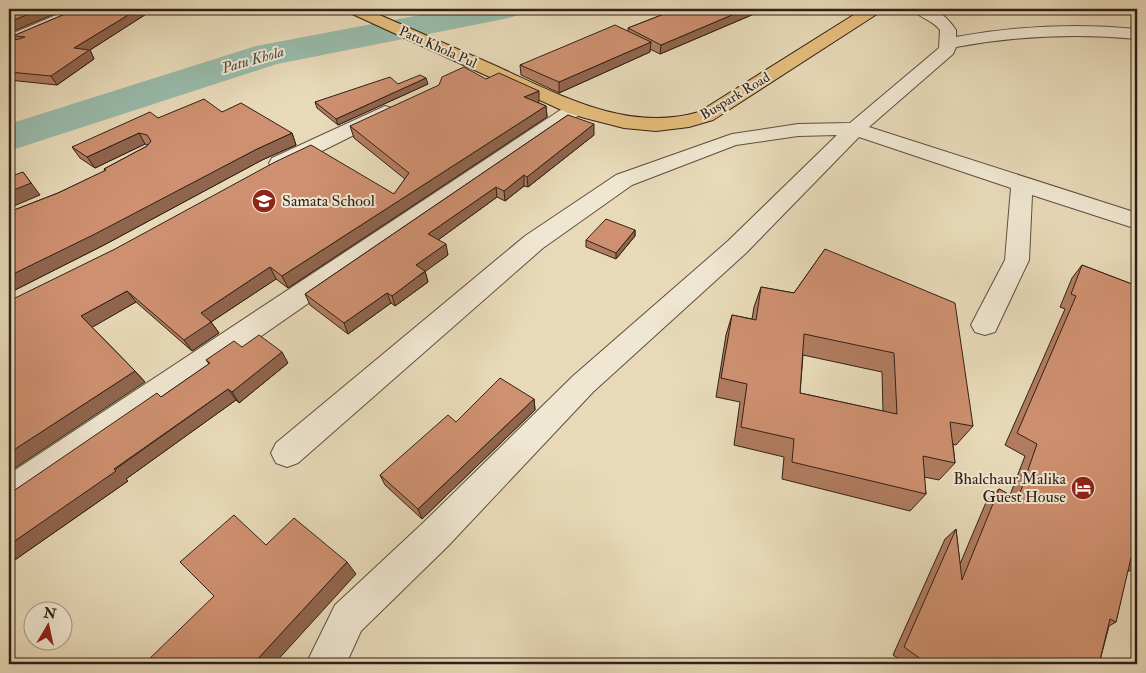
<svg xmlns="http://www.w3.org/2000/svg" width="1146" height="673" viewBox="0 0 1146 673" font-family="'IM FELL Double Pica',serif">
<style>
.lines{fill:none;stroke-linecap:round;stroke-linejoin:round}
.river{fill:#98bbab;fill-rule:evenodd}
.minor-casing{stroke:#5f4e40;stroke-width:2}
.major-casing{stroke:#312017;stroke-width:2}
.minor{fill:#f0e7d2;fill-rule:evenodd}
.major{fill:#e4bd7c;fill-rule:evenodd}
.wall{fill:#b17c60;stroke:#312017;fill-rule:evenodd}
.shaded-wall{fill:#90654e;stroke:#312017}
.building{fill:#ce9070;stroke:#312017;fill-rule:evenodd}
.labels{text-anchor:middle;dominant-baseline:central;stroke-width:4;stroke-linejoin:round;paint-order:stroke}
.far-street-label{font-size:14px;fill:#312017;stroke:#f0e7d2}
.far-water-label{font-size:15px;font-style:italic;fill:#504e43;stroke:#f0e7d2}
.poi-label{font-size:16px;fill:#312017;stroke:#f0e7d2;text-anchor:start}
</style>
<rect width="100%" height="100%" fill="#e8dab9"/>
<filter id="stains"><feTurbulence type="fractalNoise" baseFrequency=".004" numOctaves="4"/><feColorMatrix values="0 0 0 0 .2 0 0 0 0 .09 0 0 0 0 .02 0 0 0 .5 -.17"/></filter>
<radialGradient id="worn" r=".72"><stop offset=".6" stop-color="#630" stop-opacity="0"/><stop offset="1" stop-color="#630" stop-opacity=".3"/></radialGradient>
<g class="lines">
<!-- river -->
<path class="river" d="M 452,9 L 521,9 L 516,16 L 504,19 L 277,64 L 9,151 L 9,124 L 256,46 Z"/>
<!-- minor casing -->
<g class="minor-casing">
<path id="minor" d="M 70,9 L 91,9 L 89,12 L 9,46 L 9,35 Z
M 912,9 C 934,8 943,11 956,30 L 956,37 C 1016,26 1077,23 1137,29 L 1137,39 C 1076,33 1016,36 956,47 L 953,54 L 869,127 L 1137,213 L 1137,229 L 1032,195 L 1029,260 L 995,332 L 985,335 L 975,332 L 971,325 L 1005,260 L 1011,188 L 859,137 L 746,253 L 593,392 L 448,546 L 361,631 L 346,664 L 306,664 L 335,605 L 424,522 L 573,376 L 728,241 L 837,135 L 798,136 L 736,145 L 632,185 L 543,248 L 298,463 L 287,467 L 276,463 L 271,453 L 276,443 L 525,236 L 616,175 L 732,134 L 798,124 L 850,123 L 939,48 L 940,30 C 931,19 919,18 912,9 Z
M 575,103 L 582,105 L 585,109 L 582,113 L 21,503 L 9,507 L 9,474 L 568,105 Z
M 385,106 L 392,108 L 395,112 L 392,116 L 288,168 L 280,169 L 272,168 L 269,163 L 272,158 Z"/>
</g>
<!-- major casing -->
<g class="major-casing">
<path id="major" d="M 346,9 L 366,9 C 409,28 453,47 496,66 C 560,95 627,133 699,112 L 863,9 L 886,9 L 884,12 L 877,14 L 713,120 L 689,127 L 656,131 L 624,128 L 585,118 L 568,113 L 348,12 Z"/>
</g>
<!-- minor -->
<use href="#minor" class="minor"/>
<!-- major -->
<use href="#major" class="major"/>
</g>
<!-- wall -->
<path class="wall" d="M 77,9 L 217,9 L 209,14 L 186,10 L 179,14 L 154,9 L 90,50 L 94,59 L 57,85 L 9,80 L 9,42 L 16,40 L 13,36 Z
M 677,9 L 774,9 L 768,12 L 762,9 L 761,11 L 660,54 L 650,49 L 650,52 L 559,93 L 521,75 L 520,65 L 628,31 L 628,28 Z
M 486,79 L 546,106 L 547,117 L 288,288 L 276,279 L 211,322 L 219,333 L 192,351 L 136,302 L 92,327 L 135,371 L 145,382 L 9,301 L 394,194 L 405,179 L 354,138 L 350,126 Z
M 398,84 L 428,84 L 338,125 L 317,108 L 315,102 Z
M 222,112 L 292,133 L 296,145 L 262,160 L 104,245 L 9,293 L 9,212 L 58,193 L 105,171 L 104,169 L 147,146 L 148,145 L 145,144 L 95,168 L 80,158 L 72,147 L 158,118 Z
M 568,115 L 594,135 L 528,187 L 524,186 L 505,201 L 497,197 L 438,240 L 448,255 L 425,271 L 428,282 L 395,306 L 391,303 L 348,334 L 310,305 L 305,294 Z
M 635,230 L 635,236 L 616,259 L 586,247 L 586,240 Z
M 825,249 L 973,426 L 956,445 L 953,444 L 955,463 L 939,480 L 924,477 L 926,494 L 910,511 L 782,479 L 784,457 L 734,445 L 740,402 L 716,397 L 726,335 L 732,315 L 752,319 L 754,307 L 761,287 L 794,293 ZM 803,355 L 882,372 L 883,411 L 800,393 Z
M 1082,265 L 1137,286 L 1137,567 L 1127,572 L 1116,622 L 1109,626 L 1099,664 L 906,664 L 893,655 L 945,539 L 956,529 L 960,564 L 987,500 L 999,489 L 1010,495 L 1025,456 L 1005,445 L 1065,309 L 1060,307 L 1072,278 Z
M 242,347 L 288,363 L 239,403 L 236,400 L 126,479 L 128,481 L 9,564 L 9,494 L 161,397 L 209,364 L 206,360 Z
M 534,399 L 535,410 L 422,519 L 385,485 L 380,475 L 456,422 Z"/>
<!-- shaded-wall -->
<path class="shaded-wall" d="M 41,9 L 66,9 L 9,33 L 9,22 Z
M 138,9 L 154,9 L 90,50 L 94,59 L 57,85 L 51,76 L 74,48 Z
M 176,9 L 185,9 L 186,10 L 179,14 Z
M 207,9 L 217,9 L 209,14 Z
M 746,9 L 762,9 L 761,11 L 660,54 L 661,45 Z
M 651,42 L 650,52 L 559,93 L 559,82 Z
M 426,78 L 428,84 L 338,125 L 336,119 Z
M 539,91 L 539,102 L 525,109 L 524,97 Z
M 546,106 L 547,117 L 288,288 L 282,276 Z
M 594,124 L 594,135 L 528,187 L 527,177 Z
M 139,133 L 145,144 L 95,168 L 87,157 Z
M 292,133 L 296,145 L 262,160 L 104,245 L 9,293 L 9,276 L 257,149 Z
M 23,172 L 40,195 L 9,208 L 9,192 Z
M 524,175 L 524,186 L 505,201 L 504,191 Z
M 496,187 L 497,197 L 431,245 L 428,234 Z
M 635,230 L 635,236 L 616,259 L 616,253 Z
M 446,244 L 448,255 L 419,276 L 416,265 Z
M 270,267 L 276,279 L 211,322 L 219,333 L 192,351 L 184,340 L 201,313 Z
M 425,271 L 428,282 L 395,306 L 392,296 Z
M 127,291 L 136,302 L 91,328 L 81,316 Z
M 387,293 L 391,303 L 348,334 L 344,323 Z
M 282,352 L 288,363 L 239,403 L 232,392 Z
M 135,371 L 145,382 L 9,472 L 9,453 Z
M 228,389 L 236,400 L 126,479 L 128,481 L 9,564 L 9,545 Z
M 534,399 L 535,410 L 422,519 L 418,509 Z
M 347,562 L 356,574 L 274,664 L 253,664 Z"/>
<!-- building -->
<path class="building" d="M 9,9 L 41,9 L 9,22 Z
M 77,9 L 138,9 L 74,48 L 89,50 L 51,76 L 9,72 L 9,42 L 25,37 L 13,36 Z
M 677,9 L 746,9 L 661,45 L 628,28 Z
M 615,25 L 651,42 L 559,82 L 520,65 Z
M 464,67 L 486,79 L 499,73 L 539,91 L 524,97 L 546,106 L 282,276 L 270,267 L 201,313 L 211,322 L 184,340 L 127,291 L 81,316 L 135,371 L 9,453 L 9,301 L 115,249 L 275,162 L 311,145 L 394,194 L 409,173 L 350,126 L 439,85 L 442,77 Z
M 420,75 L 426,78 L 336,119 L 315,102 L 390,77 L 398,84 Z
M 204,99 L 222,112 L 241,103 L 292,133 L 257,149 L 95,234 L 9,276 L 9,212 L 58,193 L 106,170 L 104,169 L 147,146 L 151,141 L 147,135 L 139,133 L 87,157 L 72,147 L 150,112 L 158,118 Z
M 568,115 L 594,124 L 527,177 L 524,175 L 504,191 L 496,187 L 428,234 L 446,244 L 416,265 L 425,271 L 392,296 L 387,293 L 344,323 L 305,294 Z
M 23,172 L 31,183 L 9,192 L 9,177 Z
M 606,219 L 635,230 L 616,253 L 586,240 Z
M 825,249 L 955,303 L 973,426 L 950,422 L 955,463 L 923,456 L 926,494 L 792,462 L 794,439 L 741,427 L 747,384 L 721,378 L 732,315 L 756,320 L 761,287 L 794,293 ZM 804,334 L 894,353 L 897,414 L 800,393 Z
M 1082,265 L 1137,286 L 1137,562 L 1131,558 L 1116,622 L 1110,619 L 1099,664 L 928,664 L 904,647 L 956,529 L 962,580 L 999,489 L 1018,499 L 1037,444 L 1017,433 L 1076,296 L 1071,294 Z
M 259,335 L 282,352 L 232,392 L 228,389 L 114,469 L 116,471 L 9,545 L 9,494 L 157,393 L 161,397 L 210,363 L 206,360 L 234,341 L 242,347 Z
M 500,378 L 534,399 L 418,509 L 380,475 L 448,415 L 456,422 Z
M 234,515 L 266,545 L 294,518 L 347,562 L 253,664 L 144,664 L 214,596 L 180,562 Z"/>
<!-- icons -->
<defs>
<g id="school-disc" transform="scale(1.25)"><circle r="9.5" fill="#8f2418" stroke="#f0e7d2"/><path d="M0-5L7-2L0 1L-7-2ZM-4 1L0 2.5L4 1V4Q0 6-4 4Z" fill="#fff"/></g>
<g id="hotel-disc" transform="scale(1.25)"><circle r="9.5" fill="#8f2418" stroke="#f0e7d2"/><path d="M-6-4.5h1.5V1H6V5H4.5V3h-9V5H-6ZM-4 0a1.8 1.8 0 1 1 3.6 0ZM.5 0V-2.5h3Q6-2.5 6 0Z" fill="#fff"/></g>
</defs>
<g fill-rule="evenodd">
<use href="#school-disc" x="264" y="201"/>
<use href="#hotel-disc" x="1083" y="488"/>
</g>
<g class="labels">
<!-- far-street labels -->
<g class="far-street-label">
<text transform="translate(438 47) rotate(24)">Patu Khola Pul</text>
<text transform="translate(735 96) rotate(-31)">Buspark Road</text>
</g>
<!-- far-water labels -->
<g class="far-water-label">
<text transform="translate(253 60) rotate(-16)">Patu Khola</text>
</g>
<!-- poi labels -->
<g class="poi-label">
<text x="282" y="201">Samata School</text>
<text x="1066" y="479" text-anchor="end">Bhalchaur Malika<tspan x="1066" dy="18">Guest House</tspan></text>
</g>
</g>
<!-- margin -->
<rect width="1146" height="673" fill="none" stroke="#e8dab9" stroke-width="30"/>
<rect x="10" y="10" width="1126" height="653" fill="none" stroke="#312017" stroke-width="2.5"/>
<rect x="15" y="15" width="1116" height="643" fill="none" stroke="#312017"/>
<!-- north arrow -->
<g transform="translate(48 626) rotate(9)"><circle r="24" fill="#f0e7d2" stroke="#a49787"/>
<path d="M0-4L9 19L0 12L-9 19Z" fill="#8f2418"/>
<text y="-8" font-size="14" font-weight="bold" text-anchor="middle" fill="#312017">N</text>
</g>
<rect width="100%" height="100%" filter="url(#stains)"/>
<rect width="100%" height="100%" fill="url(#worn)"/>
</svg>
